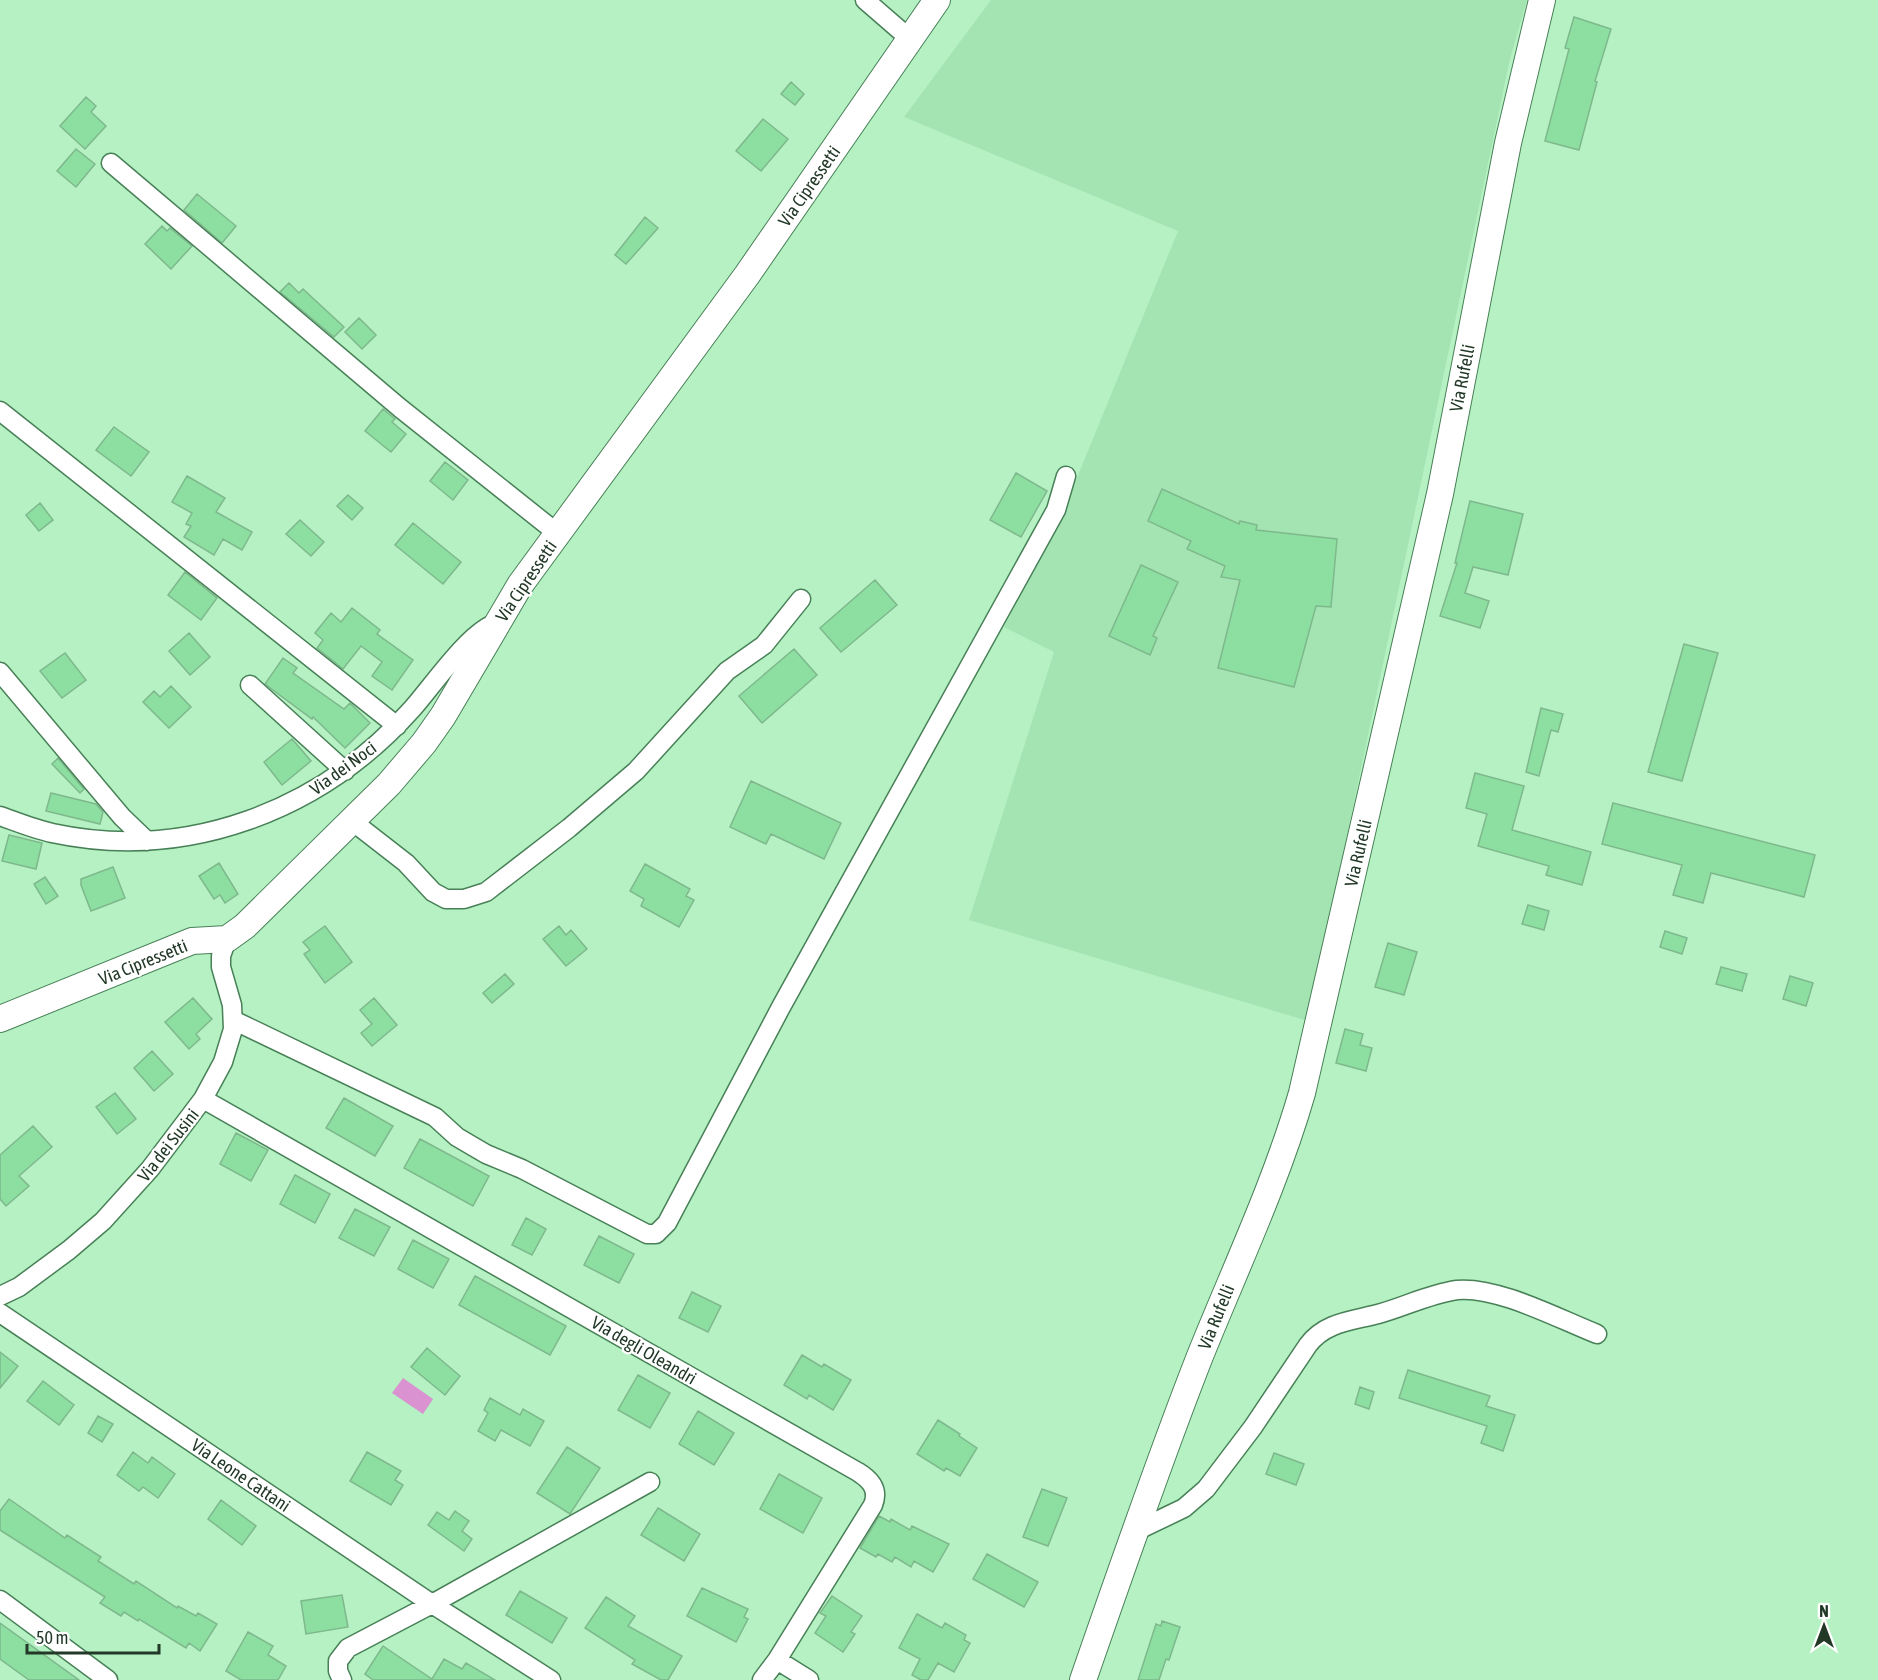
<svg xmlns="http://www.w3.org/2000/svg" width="1878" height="1680" viewBox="0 0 1878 1680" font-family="'Asap Condensed',sans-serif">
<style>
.built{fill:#a4e4b3}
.water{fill:#da92d0}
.building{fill:#8cdfa1;stroke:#7eb88c;stroke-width:1.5}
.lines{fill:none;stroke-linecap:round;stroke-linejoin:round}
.street-casing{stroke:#488057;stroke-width:21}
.secondary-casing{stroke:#488057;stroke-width:28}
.street{stroke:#fff;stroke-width:18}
.secondary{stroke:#fff;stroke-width:26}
.labels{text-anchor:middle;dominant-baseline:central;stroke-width:4.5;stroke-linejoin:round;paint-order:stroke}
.street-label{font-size:18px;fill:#223928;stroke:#fff}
</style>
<rect width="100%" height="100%" fill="#b5f1c3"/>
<!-- built -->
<path class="built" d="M 991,0 L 1527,0 L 1510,59 L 1308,1021 L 969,920 L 1054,652 L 1004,627 L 1063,512 L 1178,231 L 904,117 Z"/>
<!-- water -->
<path class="water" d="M 403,1378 L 433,1399 L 423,1414 L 392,1393 Z"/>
<!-- building -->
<path class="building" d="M 1574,17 L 1611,29 L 1595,81 L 1597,82 L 1579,150 L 1545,141 L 1569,49 L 1565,48 Z
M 791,82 L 804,94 L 795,105 L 781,94 Z
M 86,97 L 96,106 L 91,112 L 106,126 L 85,149 L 60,126 Z
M 763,119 L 788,139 L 761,171 L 736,151 Z
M 76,149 L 95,164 L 76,187 L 57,171 Z
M 197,194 L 236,226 L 222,243 L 184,210 Z
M 645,217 L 658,228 L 626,264 L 615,255 Z
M 162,226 L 167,231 L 170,228 L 192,246 L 171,269 L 145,244 Z
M 289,283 L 299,293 L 303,289 L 344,327 L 334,337 L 280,292 Z
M 359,318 L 376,335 L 362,349 L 345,332 Z
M 383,409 L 395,419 L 392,422 L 406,434 L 391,452 L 365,431 Z
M 114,427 L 149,452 L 131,476 L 96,450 Z
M 445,462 L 468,480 L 453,500 L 430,481 Z
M 1016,473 L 1047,491 L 1021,537 L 990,520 Z
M 187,476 L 225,498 L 216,512 L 252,532 L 242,550 L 223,539 L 214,555 L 184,537 L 191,526 L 186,524 L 192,513 L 172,502 Z
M 1162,489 L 1239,524 L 1240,521 L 1257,525 L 1256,530 L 1337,539 L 1331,607 L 1316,606 L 1294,687 L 1218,668 L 1240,580 L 1221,577 L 1225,566 L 1187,549 L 1191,541 L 1148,521 Z
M 348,495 L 363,508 L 352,520 L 337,506 Z
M 1470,501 L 1523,514 L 1508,575 L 1473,567 L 1465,593 L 1489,601 L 1480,628 L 1440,616 L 1457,563 L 1455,563 Z
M 40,503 L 53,520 L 39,531 L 26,515 Z
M 300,520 L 324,542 L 311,556 L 286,534 Z
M 413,523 L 461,562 L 443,584 L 395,545 Z
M 1141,565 L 1178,582 L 1153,636 L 1157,638 L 1150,655 L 1109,636 Z
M 185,572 L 217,598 L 201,620 L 168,595 Z
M 875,580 L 897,605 L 841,652 L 820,628 Z
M 352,608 L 380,630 L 377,634 L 413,660 L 392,690 L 372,676 L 382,662 L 361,646 L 343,669 L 317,648 L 323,640 L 315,633 L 331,613 L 341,622 Z
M 189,633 L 210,657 L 190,675 L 169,651 Z
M 1684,644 L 1718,653 L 1682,781 L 1648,772 Z
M 794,649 L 817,675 L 762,723 L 739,696 Z
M 65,653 L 86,680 L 62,698 L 40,671 Z
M 283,658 L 297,668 L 293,673 L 344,709 L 350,703 L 370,723 L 345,748 L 313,717 L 312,719 L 265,684 Z
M 171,686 L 191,707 L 169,728 L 143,702 L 154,691 L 160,697 Z
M 1541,708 L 1563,714 L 1558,732 L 1551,730 L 1539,776 L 1526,772 Z
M 292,739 L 311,761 L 282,785 L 264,762 Z
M 58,758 L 84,789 L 80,793 L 52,764 Z
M 1475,773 L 1524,786 L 1512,830 L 1591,852 L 1582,885 L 1546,875 L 1549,866 L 1478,846 L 1487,814 L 1466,808 Z
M 751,781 L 841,823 L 824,859 L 771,834 L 766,844 L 730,827 Z
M 51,793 L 96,804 L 103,812 L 100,824 L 46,811 Z
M 1613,803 L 1815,855 L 1804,897 L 1711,873 L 1703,903 L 1673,895 L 1682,865 L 1602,844 Z
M 9,835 L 42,843 L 36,869 L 2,861 Z
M 219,863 L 238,894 L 225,903 L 220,895 L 214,899 L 199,876 Z
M 645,864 L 690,889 L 686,896 L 694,900 L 679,927 L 641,906 L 644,899 L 630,891 Z
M 113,867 L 125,898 L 91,911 L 81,885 L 81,879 Z
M 45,877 L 58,896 L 46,904 L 34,884 Z
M 1528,905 L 1549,911 L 1544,930 L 1522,924 Z
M 325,926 L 352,962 L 325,983 L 304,954 L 310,950 L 303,942 Z
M 559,926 L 566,935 L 571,930 L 587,949 L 566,966 L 543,939 Z
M 1665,931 L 1687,938 L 1682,954 L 1660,947 Z
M 1388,943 L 1417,952 L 1404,995 L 1375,987 Z
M 1721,967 L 1747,974 L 1742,991 L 1716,984 Z
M 505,974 L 514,984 L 492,1003 L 483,993 Z
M 1790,976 L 1813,983 L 1806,1006 L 1783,999 Z
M 193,998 L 212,1019 L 196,1034 L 200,1039 L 189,1049 L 165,1022 Z
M 374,998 L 397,1025 L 372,1046 L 361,1033 L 372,1024 L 360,1010 Z
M 1345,1029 L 1363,1034 L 1360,1045 L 1372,1048 L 1366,1071 L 1336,1063 Z
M 152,1051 L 173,1074 L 154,1091 L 134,1068 Z
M 115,1093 L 136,1119 L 117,1134 L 96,1107 Z
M 344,1098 L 393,1126 L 375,1156 L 326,1128 Z
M 33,1126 L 52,1147 L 19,1176 L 29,1186 L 6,1206 L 0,1199 L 0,1155 Z
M 236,1133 L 268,1150 L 251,1181 L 220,1164 Z
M 420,1139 L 489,1176 L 473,1206 L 404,1168 Z
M 295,1175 L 330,1194 L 315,1223 L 280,1204 Z
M 355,1209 L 390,1227 L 374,1256 L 339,1238 Z
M 526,1218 L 546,1229 L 532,1255 L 512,1245 Z
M 599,1236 L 634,1254 L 619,1283 L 584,1265 Z
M 413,1240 L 449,1259 L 433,1288 L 398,1269 Z
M 475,1276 L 566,1326 L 550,1355 L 459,1305 Z
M 692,1292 L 721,1306 L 708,1332 L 679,1318 Z
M 427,1348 L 460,1376 L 445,1395 L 411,1367 Z
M 0,1352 L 18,1366 L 0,1388 Z
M 802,1355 L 822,1367 L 824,1364 L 851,1380 L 833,1410 L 809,1395 L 807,1399 L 784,1385 Z
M 1408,1370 L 1490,1396 L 1486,1406 L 1515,1415 L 1503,1451 L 1481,1443 L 1487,1426 L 1399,1398 Z
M 638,1375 L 670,1393 L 650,1428 L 618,1410 Z
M 43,1381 L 74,1405 L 59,1425 L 27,1401 Z
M 1360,1387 L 1374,1392 L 1369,1409 L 1355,1404 Z
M 490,1398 L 520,1415 L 523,1409 L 544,1421 L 530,1446 L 501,1430 L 495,1441 L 478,1431 L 488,1413 L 484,1410 Z
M 698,1411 L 734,1433 L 714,1465 L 679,1444 Z
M 98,1416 L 113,1424 L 102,1442 L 88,1433 Z
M 938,1420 L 960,1434 L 959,1436 L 977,1448 L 960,1476 L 946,1468 L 944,1471 L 917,1454 Z
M 567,1447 L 600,1468 L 570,1514 L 537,1493 Z
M 133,1452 L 148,1463 L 152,1457 L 175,1474 L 158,1498 L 143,1487 L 139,1491 L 117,1475 Z
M 367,1452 L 401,1471 L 395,1480 L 403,1485 L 391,1505 L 350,1481 Z
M 1274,1453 L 1304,1464 L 1296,1485 L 1266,1474 Z
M 779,1474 L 822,1498 L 803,1533 L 760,1509 Z
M 1042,1489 L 1067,1498 L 1048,1546 L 1023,1537 Z
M 9,1499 L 65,1538 L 67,1535 L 101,1557 L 98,1561 L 134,1584 L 136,1581 L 177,1608 L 178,1606 L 196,1616 L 198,1613 L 217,1624 L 200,1651 L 189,1643 L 186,1648 L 139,1619 L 138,1621 L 124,1612 L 121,1616 L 100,1603 L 105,1597 L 0,1530 L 0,1511 Z
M 221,1500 L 256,1526 L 242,1545 L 208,1519 Z
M 658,1508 L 700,1534 L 684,1561 L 641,1535 Z
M 455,1511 L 469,1521 L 462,1531 L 472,1539 L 464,1551 L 428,1525 L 437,1512 L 449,1520 Z
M 879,1516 L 890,1522 L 891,1519 L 910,1530 L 912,1526 L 949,1544 L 933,1572 L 914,1561 L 911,1567 L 895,1557 L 892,1562 L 878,1554 L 876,1557 L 860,1548 Z
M 987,1554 L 1038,1582 L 1024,1607 L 973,1579 Z
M 702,1588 L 748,1609 L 744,1617 L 748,1619 L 736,1642 L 687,1616 Z
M 520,1591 L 567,1618 L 552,1643 L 506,1615 Z
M 342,1595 L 348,1627 L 306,1634 L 301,1601 Z
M 832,1596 L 862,1616 L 851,1632 L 855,1634 L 843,1652 L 815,1633 L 826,1616 L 820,1613 Z
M 606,1597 L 635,1616 L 628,1626 L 682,1656 L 668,1680 L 661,1680 L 632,1664 L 635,1660 L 585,1628 Z
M 917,1614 L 942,1628 L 945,1623 L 966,1635 L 964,1640 L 970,1643 L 954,1672 L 938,1663 L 928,1680 L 921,1680 L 912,1675 L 920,1659 L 899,1648 Z
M 1162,1621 L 1180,1627 L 1169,1660 L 1166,1659 L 1159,1680 L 1138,1680 L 1156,1624 L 1161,1626 Z
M 0,1623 L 79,1680 L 29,1680 L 0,1659 Z
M 248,1632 L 273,1646 L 268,1655 L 286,1666 L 278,1680 L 241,1680 L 226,1671 Z
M 383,1646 L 432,1679 L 444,1659 L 462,1669 L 466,1663 L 495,1680 L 373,1680 L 365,1674 Z"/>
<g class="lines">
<!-- street casing -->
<g class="street-casing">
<path id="street" d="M 865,0 L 910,39
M 111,163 L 400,408 L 557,533
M 0,411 L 397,726
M 0,672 L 122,817 L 147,841
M 250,685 L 345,771
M 0,816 C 17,822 34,829 52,833 C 187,862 321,811 412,709 C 431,688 471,629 497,623
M 352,821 L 406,863 L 433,892 L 446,899 L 464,899 L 486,892 L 569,828 L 636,771 L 727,671 L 764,645 L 801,599
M 233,1020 L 435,1117 L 457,1137 L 486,1154 L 522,1169 L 647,1234 L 656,1234 L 667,1223 L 781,1007 L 1056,510 L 1066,476
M 203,1099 L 858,1472 C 871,1480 879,1490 873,1505 L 777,1660 L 809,1680
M 0,1296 L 19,1287 L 69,1250 L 103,1221 L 150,1169 L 203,1099 L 223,1062 L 233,1029 L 232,1005 L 221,967 L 221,956 L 227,939
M 0,1313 L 432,1604 L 551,1680
M 1134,1532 L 1184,1508 L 1206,1489 L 1253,1427 L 1308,1345 C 1325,1322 1352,1321 1378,1314 C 1404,1307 1429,1294 1457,1290 C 1497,1286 1559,1319 1597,1334
M 0,1600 L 108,1680
M 342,1680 L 338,1671 L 338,1661 L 348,1648 L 432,1604 L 650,1482
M 762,1680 L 777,1660"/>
</g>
<!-- secondary casing -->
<g class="secondary-casing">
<path id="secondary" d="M 0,1019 L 192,941 L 227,939 L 245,926 L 389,784 L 424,743 L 443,716 L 520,585 L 747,275 L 937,0
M 1083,1680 C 1121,1571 1158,1463 1200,1356 C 1235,1269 1276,1183 1302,1093 L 1440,494 L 1508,143 L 1542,0"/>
</g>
<!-- street -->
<use href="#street" class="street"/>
<!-- secondary -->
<use href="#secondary" class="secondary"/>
</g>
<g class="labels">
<!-- street labels -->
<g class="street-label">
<text transform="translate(809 186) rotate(-55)">Via Cipressetti</text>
<text transform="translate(1462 378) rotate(-79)">Via Rufelli</text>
<text transform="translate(526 581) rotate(-56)">Via Cipressetti</text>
<text transform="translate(343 768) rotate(-36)">Via dei Noci</text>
<text transform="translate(1358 853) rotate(-77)">Via Rufelli</text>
<text transform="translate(143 962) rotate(-22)">Via Cipressetti</text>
<text transform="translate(168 1145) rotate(-52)">Via dei Susini</text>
<text transform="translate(1216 1317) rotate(-68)">Via Rufelli</text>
<text transform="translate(644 1350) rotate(30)">Via degli Oleandri</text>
<text transform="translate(241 1475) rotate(34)">Via Leone Cattani</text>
</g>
</g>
<!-- north arrow -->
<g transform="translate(1824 1626)" stroke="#ffffff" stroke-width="4.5" paint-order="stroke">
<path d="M0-4.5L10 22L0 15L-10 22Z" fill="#223928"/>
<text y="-9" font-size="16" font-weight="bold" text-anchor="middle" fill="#223928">N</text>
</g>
<!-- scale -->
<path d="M27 1644v9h132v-9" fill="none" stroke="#223928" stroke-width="3"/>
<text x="36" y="1644" font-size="18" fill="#223928" stroke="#ffffff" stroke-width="4.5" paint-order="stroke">50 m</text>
</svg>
